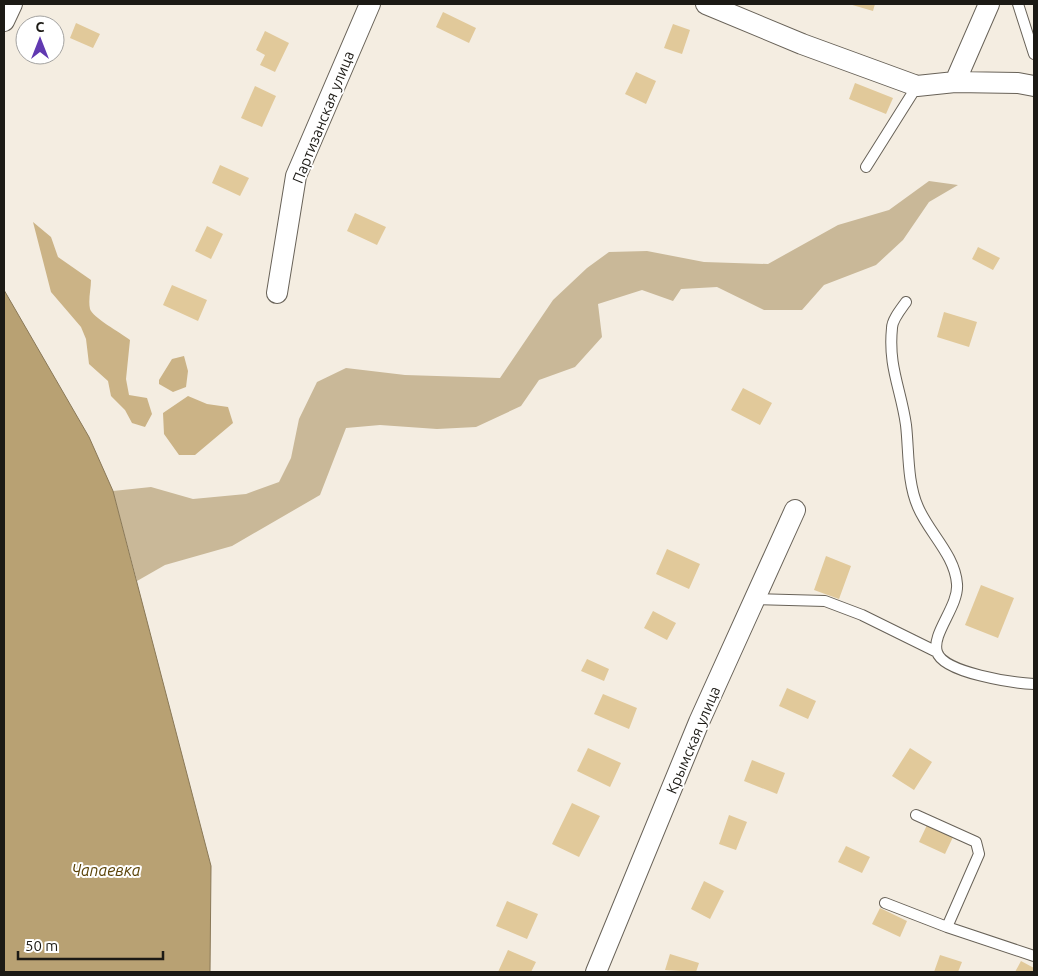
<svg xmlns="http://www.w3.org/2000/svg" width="1038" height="976" viewBox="0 0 1038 976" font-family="Ubuntu,sans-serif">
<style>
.green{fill:#c9b898}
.forest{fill:#cbb386}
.water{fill:#b8a173;stroke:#897857}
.building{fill:#e1c99a}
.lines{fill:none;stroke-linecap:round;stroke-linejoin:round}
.service-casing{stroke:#686258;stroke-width:12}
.minor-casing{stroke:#686258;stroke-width:22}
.service{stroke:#fff;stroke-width:10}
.minor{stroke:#fff;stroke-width:20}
.labels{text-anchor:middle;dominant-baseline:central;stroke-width:4;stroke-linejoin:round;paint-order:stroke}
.street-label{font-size:15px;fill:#1c1a15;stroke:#fff}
.water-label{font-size:16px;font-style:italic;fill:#5b4308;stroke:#fff}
</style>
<rect width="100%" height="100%" fill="#f4ede1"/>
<!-- green -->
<path class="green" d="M 929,181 L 958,185 L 929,202 L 903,240 L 876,265 L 824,285 L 802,310 L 764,310 L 717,287 L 681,289 L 673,301 L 642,290 L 598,304 L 602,337 L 575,367 L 539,380 L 521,406 L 476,427 L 437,429 L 380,425 L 346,428 L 320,495 L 232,546 L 165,565 L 137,581 L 113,491 L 151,487 L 193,499 L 246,494 L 279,482 L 291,458 L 299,419 L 317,382 L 346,368 L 405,375 L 500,378 L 553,300 L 587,268 L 609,252 L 647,251 L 704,262 L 768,264 L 838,225 L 889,210 Z"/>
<!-- forest -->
<path class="forest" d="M 33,222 L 51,237 L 58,257 L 91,280 C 91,289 88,300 90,309 C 92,317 121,333 130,340 L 126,379 L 129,395 L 147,398 L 152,414 L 145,427 L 132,423 L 125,410 L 111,396 L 108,381 L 89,364 L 86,339 L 81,327 L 51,292 Z
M 184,356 L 188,371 L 186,387 L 173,392 L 159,384 L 159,380 L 172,359 Z
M 188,396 L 207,404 L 228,407 L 233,423 L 195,455 L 179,455 L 164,434 L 163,413 Z"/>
<!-- water -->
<path class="water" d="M 4,290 L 89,437 L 113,491 L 211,866 L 210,972 L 4,972 Z"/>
<!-- building -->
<path class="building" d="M 849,4 L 875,4 L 873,11 Z
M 443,12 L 476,28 L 469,43 L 436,27 Z
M 76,23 L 100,34 L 93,48 L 70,38 Z
M 673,24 L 690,30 L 682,54 L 664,48 Z
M 265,31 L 289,43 L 275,72 L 260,65 L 265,55 L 256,50 Z
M 636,72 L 656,81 L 646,104 L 625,94 Z
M 855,83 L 893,98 L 886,114 L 849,99 Z
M 255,86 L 276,96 L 262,127 L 241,118 Z
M 220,165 L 249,178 L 240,196 L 212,183 Z
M 355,213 L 386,227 L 377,245 L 347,231 Z
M 207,226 L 223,234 L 211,259 L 195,251 Z
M 978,247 L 1000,258 L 993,270 L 972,259 Z
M 172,285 L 207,300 L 198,321 L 163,305 Z
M 944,312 L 977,322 L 969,347 L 937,337 Z
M 743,388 L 772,403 L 760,425 L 731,410 Z
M 667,549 L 700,564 L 689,589 L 656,574 Z
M 826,556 L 851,566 L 839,599 L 814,590 Z
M 981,585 L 1014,598 L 998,638 L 965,625 Z
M 653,611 L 676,623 L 667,640 L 644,628 Z
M 587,659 L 609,669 L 604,681 L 581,671 Z
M 787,688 L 816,701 L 808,719 L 779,706 Z
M 603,694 L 637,708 L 629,729 L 594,714 Z
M 588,748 L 621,763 L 610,787 L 577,771 Z
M 910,748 L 932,762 L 914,790 L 892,776 Z
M 752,760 L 785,773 L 777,794 L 744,781 Z
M 572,803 L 600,816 L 579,857 L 552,844 Z
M 729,815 L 747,822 L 736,850 L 719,844 Z
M 927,825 L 953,837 L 945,854 L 919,842 Z
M 846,846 L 870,857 L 862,873 L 838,862 Z
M 704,881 L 724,891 L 710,919 L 691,909 Z
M 507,901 L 538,914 L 527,939 L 496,926 Z
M 880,908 L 907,921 L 900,937 L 872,924 Z
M 508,950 L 536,962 L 531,972 L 498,972 Z
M 670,954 L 699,963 L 696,972 L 665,970 Z
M 940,955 L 962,962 L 958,972 L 934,972 Z
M 1021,961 L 1034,968 L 1034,972 L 1015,972 Z"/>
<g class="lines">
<!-- service casing -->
<g class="service-casing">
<path id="service" d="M 1018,4 L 1034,54
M 866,167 L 917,86
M 906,302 C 901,309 892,320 892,328 C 888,367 901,389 906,425 C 909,451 907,482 918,507 C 929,533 955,555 957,584 C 959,606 931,634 937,652 C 943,673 1014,683 1034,684
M 755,599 L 825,601 L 862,615 L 937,652
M 916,815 L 976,842 L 979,854 L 947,927 L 1034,956
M 885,903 L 947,927"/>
</g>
<!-- minor casing -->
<g class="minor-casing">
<path id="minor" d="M 706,4 L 802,44 L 917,86 L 955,82 L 1018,83 L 1034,86
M 4,21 L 12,4
M 955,82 L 989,4
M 277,293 L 296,176 L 370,4
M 596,972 L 699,722 L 795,510"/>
</g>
<!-- service -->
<use href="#service" class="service"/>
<!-- minor -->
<use href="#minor" class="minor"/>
</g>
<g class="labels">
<!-- street labels -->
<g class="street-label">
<text transform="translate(323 117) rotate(-68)">Партизанская улица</text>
<text transform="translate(693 740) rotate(-67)">Крымская улица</text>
</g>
<!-- water labels -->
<g class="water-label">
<text x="106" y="870">Чапаевка</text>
</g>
</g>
<!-- border -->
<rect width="1038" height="976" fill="none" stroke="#1c1a15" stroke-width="10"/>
<!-- north arrow -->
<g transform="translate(40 40)"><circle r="24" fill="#ffffff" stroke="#a4a3a1"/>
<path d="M0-4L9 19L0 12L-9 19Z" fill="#6139b1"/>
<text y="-8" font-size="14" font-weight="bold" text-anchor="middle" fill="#1c1a15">С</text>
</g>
<!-- scale -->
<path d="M18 951v8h145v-8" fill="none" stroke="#1c1a15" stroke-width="2.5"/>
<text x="25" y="951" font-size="15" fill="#1c1a15" stroke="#ffffff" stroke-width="4" paint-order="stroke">50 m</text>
</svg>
